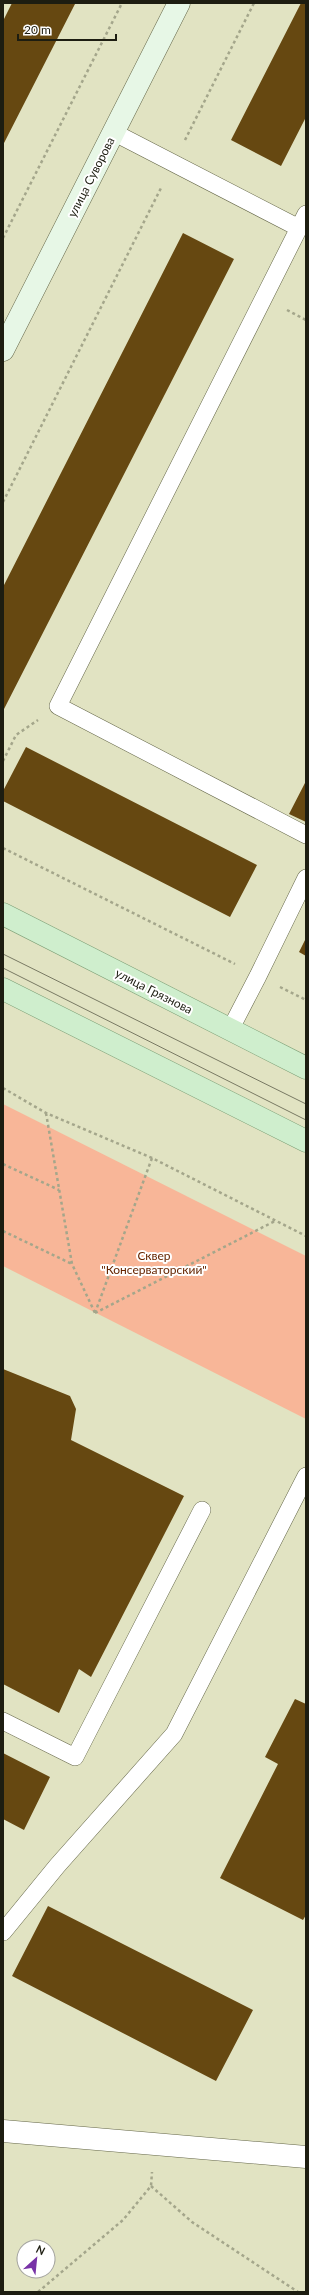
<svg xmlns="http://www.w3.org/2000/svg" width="309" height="2295" viewBox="0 0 309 2295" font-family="Lato,sans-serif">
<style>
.green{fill:#f8b698}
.building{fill:#664811}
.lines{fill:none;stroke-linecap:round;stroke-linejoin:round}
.lane-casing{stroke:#656749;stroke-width:18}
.street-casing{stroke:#656749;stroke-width:23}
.secondary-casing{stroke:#656749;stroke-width:23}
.primary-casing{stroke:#7c9e75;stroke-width:23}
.path{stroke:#a4a68b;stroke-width:2.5;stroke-dasharray:3 3;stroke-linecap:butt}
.lane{stroke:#fff;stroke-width:17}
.street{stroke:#fff;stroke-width:22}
.secondary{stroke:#e7f7e6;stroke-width:22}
.primary{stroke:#cfeecd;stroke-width:22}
.tram{stroke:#787963;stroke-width:1}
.labels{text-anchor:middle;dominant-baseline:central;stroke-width:4;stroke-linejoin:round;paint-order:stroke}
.street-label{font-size:12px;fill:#1d1d11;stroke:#fff}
.park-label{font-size:12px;fill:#652500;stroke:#fff}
</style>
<rect width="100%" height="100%" fill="#e1e3c2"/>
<!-- green -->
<path class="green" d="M 3,1104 L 306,1256 L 306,1419 L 3,1266 Z"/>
<!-- building -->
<path class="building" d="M 12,3 L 75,4 L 3,145 L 3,21 Z
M 301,3 L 306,3 L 306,117 L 281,166 L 231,140 Z
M 183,233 L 234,259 L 3,711 L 3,587 Z
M 26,747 L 257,865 L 230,917 L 3,801 L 3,791 Z
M 306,781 L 306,822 L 289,814 Z
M 306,938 L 306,956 L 299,952 Z
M 3,1369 L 70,1396 L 76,1409 L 71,1440 L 184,1496 L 91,1677 L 79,1669 L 59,1713 L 3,1684 Z
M 295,1699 L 306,1704 L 306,1915 L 303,1920 L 220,1878 L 278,1764 L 265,1757 Z
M 3,1753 L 50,1777 L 24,1830 L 3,1819 Z
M 48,1906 L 253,2010 L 216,2081 L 12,1976 Z"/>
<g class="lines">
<!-- lane casing -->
<g class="lane-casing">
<path id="lane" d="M 113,132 L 299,228
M 306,214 L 58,706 L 306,835
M 230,1030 L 258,976 L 306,878
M 3,1721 L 75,1757 L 202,1510
M 3,1932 L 57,1866 L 174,1734 L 306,1476"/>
</g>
<!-- street casing -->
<g class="street-casing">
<path id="street" d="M 3,2131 L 306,2157"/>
</g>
<!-- secondary casing -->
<g class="secondary-casing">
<path id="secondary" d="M 3,350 L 179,3"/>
</g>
<!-- primary casing -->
<g class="primary-casing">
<path id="primary" d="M 3,914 L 306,1068
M 3,989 L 306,1141"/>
</g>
<!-- path -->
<path class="path" d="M 185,140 L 254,3
M 3,238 L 122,3
M 287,310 L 306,320
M 3,502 L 162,186
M 3,761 L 16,735 L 38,720
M 3,848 L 235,964
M 280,987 L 306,1000
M 3,1088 L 46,1113 L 152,1158 L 306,1236
M 46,1113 L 72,1264 L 95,1313
M 3,1164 L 59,1190
M 3,1231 L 72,1264
M 95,1313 L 275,1221
M 95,1313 L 152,1158
M 151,2186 L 192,2222 L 298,2292
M 38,2292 L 123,2220 L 151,2186 L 152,2172"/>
<!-- lane -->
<use href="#lane" class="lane"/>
<!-- street -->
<use href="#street" class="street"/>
<!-- secondary -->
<use href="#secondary" class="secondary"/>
<!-- primary -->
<use href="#primary" class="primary"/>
<!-- tram -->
<path class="tram" d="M 3,954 L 306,1104
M 3,968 L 306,1120"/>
</g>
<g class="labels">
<!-- street labels -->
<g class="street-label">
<text transform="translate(91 177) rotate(-63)">улица Суворова</text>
<text transform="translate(154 991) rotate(27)">улица Грязнова</text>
</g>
<!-- park labels -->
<g class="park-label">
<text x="154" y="1255">Сквер<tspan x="154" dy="14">"Консерваторский"</tspan></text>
</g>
</g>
<!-- border -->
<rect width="309" height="2295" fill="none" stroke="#1d1d11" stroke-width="8"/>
<!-- north arrow -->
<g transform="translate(36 2259) rotate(27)"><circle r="19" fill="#ffffff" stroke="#a5a5a0"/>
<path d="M0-3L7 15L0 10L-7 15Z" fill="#7833a7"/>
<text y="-6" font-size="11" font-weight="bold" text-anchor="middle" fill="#1d1d11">N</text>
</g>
<!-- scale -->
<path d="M18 34v6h98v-6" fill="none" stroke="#1d1d11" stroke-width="2"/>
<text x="24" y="34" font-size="12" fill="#1d1d11" stroke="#ffffff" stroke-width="3" paint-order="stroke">20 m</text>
</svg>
